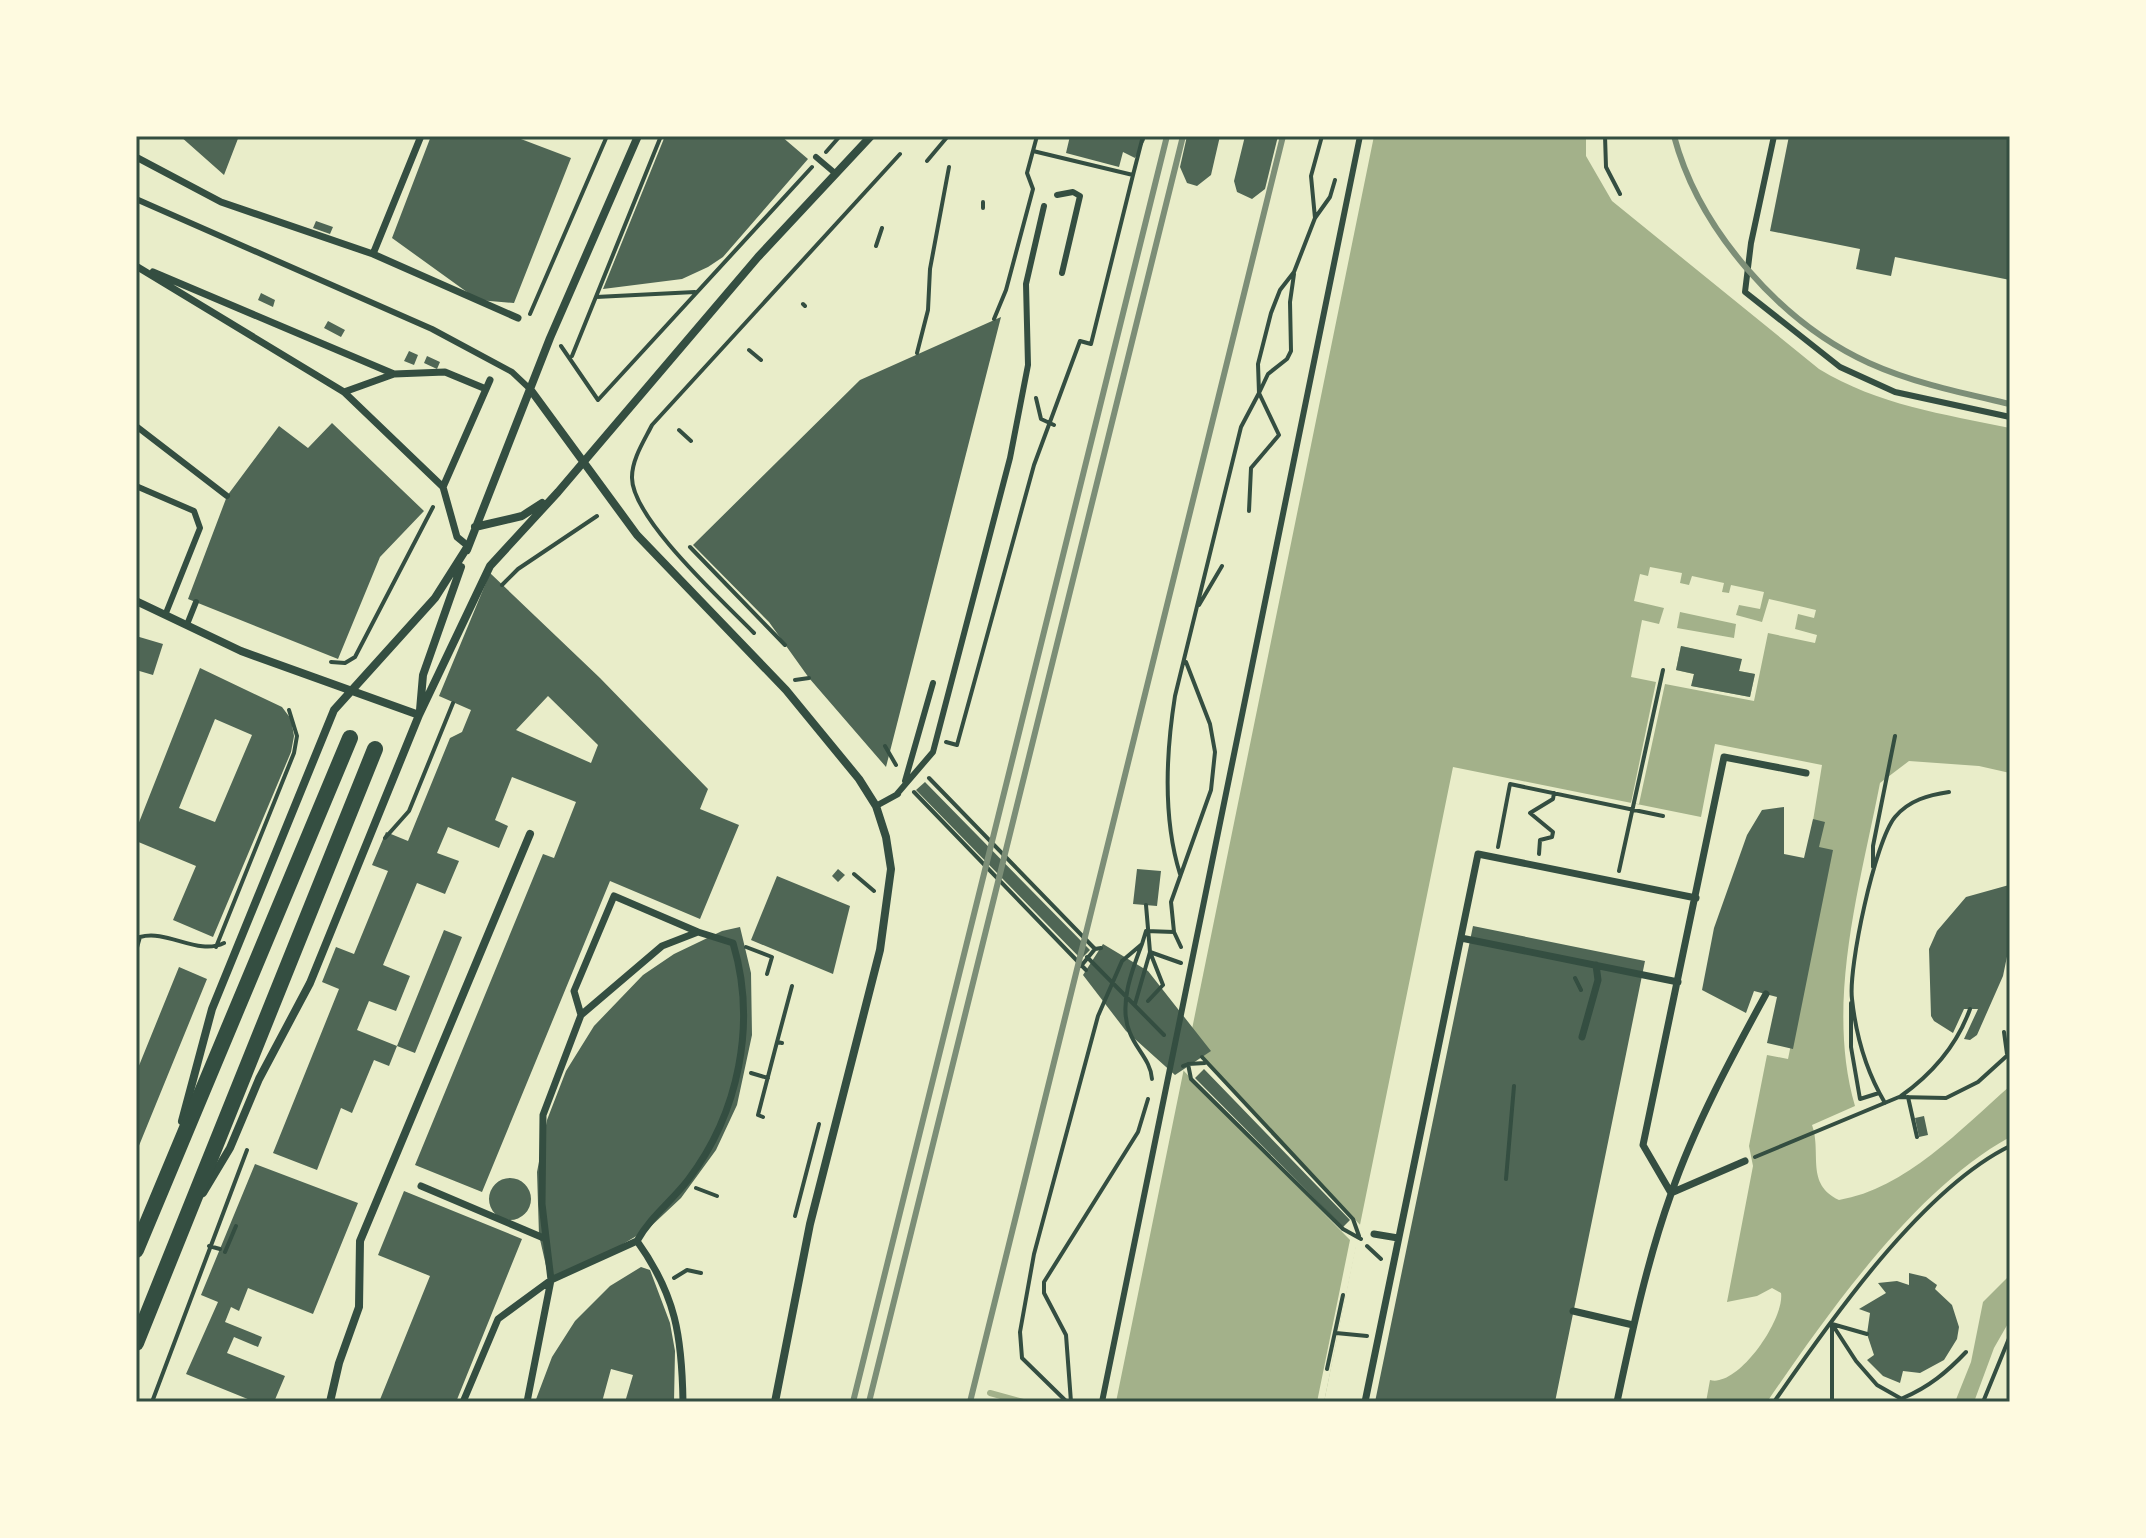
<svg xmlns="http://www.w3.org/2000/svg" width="2146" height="1538" viewBox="0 0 2146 1538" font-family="'DejaVu Sans',sans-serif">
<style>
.water{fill:#a3b18a}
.pier{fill:#e9edc9;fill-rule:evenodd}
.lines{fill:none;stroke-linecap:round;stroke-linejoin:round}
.stream{stroke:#a3b18a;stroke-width:6}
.building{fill:#4f6655;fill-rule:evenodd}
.path{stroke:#344e41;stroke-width:4}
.service{stroke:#344e41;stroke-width:6}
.pedestrian{stroke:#344e41;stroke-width:7}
.minor{stroke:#344e41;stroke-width:8}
.secondary{stroke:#344e41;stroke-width:16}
.rail{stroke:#7c8e77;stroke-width:6}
.neatline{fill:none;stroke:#344e41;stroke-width:3}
</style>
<rect width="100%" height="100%" fill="#e9edc9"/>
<!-- water -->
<path class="water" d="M 1374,136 L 1586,136 L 1586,156 L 1612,201 L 1819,369 C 1878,405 1943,414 2010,428 L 2010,773 L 1979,766 L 1909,761 L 1880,783 C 1860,886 1825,1003 1855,1106 L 1812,1125 C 1822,1153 1805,1184 1839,1200 C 1905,1189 1962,1128 2010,1086 L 2010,1137 C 1915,1189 1828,1313 1767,1402 L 1706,1402 L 1710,1380 C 1738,1388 1785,1319 1781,1293 L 1772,1288 L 1757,1296 L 1727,1302 L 1753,1166 L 1749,1146 L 1767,1055 L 1788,1059 L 1829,859 L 1816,856 L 1812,827 L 1822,765 L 1715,744 L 1701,817 L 1453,767 L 1324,1402 L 1116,1402 Z
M 2010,1275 L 2010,1320 L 1994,1348 L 1974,1402 L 1955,1402 L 1971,1362 L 1983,1302 Z"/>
<!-- pier -->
<path class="pier" d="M 1650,567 L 1682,573 L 1680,583 L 1689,585 L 1692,576 L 1724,583 L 1722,592 L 1729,593 L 1731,585 L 1764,592 L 1760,609 L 1739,605 L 1736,615 L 1762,622 L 1769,599 L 1816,610 L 1814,618 L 1798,614 L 1795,629 L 1817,635 L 1815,643 L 1768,633 L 1754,701 L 1665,684 L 1639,804 L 1631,803 L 1656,682 L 1631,677 L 1642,620 L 1659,624 L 1664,608 L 1634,601 L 1640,574 L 1648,576 ZM 1680,612 L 1736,624 L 1734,638 L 1677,628 ZM 1681,646 L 1741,660 L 1739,671 L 1755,674 L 1750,697 L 1692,686 L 1694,674 L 1676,670 Z
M 1186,1042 L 1364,1229 L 1360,1250 L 1356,1247 L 1324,1402 L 1317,1402 L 1350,1240 L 1180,1067 Z"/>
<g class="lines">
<!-- stream -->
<path class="stream" d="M 990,1393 L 1023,1402"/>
</g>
<!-- building -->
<path class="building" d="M 180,136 L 239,136 L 224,175 Z
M 431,136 L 513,136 L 571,158 L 514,303 L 478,300 L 392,238 Z
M 665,136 L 781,136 L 808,159 L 723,257 L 708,267 L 682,279 L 603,289 Z
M 1070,136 L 1145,136 L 1145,140 L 1135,158 L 1123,152 L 1119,167 L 1066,153 Z
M 1187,136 L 1220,136 L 1211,175 L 1197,186 L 1187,183 L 1180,167 Z
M 1245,136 L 1278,136 L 1265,189 L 1252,199 L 1237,192 L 1234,181 Z
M 1789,136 L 2010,136 L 2010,280 L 1895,257 L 1891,276 L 1856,269 L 1860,249 L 1770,231 Z
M 316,221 L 333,227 L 330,234 L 313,228 Z
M 261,293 L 275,300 L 273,307 L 258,300 Z
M 1001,317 L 886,767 L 809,678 L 769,622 L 693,545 L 860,380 Z
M 328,321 L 345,330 L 341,337 L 324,328 Z
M 409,351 L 418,355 L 414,365 L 404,361 Z
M 427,356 L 440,362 L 437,369 L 424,363 Z
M 332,423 L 424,511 L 380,557 L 338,659 L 188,599 L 227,496 L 279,426 L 308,448 Z
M 490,573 L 600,678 L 708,789 L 700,809 L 739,825 L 700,919 L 610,881 L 482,1192 L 415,1165 L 543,854 L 554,858 L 576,802 L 512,777 L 495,820 L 508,826 L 499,848 L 448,827 L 437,853 L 459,861 L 445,894 L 417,883 L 383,965 L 410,976 L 396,1011 L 369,1001 L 357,1030 L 397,1046 L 389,1066 L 374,1060 L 352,1113 L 341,1108 L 317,1170 L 273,1153 L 339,989 L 322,982 L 336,947 L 354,954 L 388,871 L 372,865 L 386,832 L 408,841 L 450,738 L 462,732 L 471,710 L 439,696 ZM 548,696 L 598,745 L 591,763 L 516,730 Z
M 136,636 L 163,644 L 153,675 L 136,670 Z
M 1681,646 L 1742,659 L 1739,671 L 1755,674 L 1750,697 L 1691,686 L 1694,674 L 1676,670 Z
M 200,668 L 282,707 L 291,719 L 294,736 L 291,752 L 213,937 L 173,920 L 196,866 L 136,841 L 136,830 ZM 215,719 L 252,735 L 215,822 L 179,808 Z
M 925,782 L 1090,950 L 1081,959 L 916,790 Z
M 1784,807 L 1784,854 L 1804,858 L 1813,819 L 1825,822 L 1819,847 L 1833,850 L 1793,1049 L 1767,1043 L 1777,997 L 1754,991 L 1746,1013 L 1702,990 L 1714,928 L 1747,835 L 1762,810 Z
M 838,869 L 845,875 L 838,882 L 832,876 Z
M 1137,869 L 1161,871 L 1157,906 L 1133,904 Z
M 777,876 L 850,906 L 833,974 L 751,940 Z
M 2009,885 L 2010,942 L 2003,976 L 1977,1035 L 1970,1040 L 1964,1039 L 1978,1009 L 1964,1009 L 1953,1033 L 1934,1021 L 1931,1016 L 1929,949 L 1937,931 L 1966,897 Z
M 1473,926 L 1645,961 L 1555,1402 L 1375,1402 Z
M 740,927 L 751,973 L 752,1035 L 737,1105 L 716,1150 L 681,1198 L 648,1229 L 598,1259 L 549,1279 L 539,1235 L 537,1172 L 547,1120 L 566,1071 L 594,1026 L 643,975 L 674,954 L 722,931 Z
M 444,930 L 462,937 L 415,1053 L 397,1046 Z
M 1103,944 L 1148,971 L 1211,1051 L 1175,1075 L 1126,1031 L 1083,975 Z
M 179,967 L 207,979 L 136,1153 L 136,1073 Z
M 1204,1069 L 1350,1220 L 1343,1227 L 1195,1078 Z
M 1924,1116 L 1928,1135 L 1919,1137 L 1915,1118 Z
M 255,1164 L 358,1203 L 313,1314 L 248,1288 L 239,1311 L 231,1307 L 225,1322 L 262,1337 L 258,1347 L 234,1337 L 227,1353 L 285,1376 L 274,1402 L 255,1402 L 186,1374 L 218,1302 L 201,1295 Z
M489 1199a21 21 0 1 1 42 0a21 21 0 1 1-42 0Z
M 404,1191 L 522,1239 L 456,1402 L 379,1402 L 430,1276 L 378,1255 Z
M 641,1267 L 650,1270 L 670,1323 L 675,1351 L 674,1402 L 625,1402 L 633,1375 L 611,1369 L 602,1402 L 535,1402 L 552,1357 L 575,1321 L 610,1286 Z
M 1909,1273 L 1926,1277 L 1937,1285 L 1935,1289 L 1952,1305 L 1959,1327 L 1957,1339 L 1944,1360 L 1920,1373 L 1903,1371 L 1900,1383 L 1883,1376 L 1867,1360 L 1874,1355 L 1867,1334 L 1870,1313 L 1859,1309 L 1886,1293 L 1878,1283 L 1897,1281 L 1909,1285 Z"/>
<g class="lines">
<!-- path -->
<path class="path" d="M 1275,136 L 1278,137
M 1605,136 L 1606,167 L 1620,194
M 1033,151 L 1133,175 L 1143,136
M 826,152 L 840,136
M 927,161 L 948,136
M 983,208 L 983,202
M 1315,218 L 1311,176 L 1322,136
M 876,246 L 882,228
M 596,297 L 695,292
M 803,304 L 805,306
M 530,314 L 607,136
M 994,319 L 1006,290 L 1033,189 L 1027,173 L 1037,136
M 561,346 L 598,400 L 812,167
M 749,350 L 761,360
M 917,353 L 928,310 L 930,269 L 949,167
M 572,356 L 661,136
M 1036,398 L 1041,419 L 1054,425
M 679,430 L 691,441
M 1249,511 L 1251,468 L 1279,435 L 1259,393 L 1268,374 L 1287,359 L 1291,351 L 1290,302 L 1294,274
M 690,547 L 785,645
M 502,585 L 518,569 L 597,516
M 1199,605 L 1222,566
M 754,633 C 724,602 631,518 632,477 C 632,459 644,441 652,425 L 900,154
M 331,662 L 345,663 L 355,657 L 433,507
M 795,680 L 809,678
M 946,742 L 957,745 L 1034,465 L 1080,341 L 1091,344 L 1133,175
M 885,746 L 896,765
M 929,778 L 1095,949 L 1101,948
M 914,792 L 1086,970
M 385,838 L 409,811 L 453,703
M 1498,847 L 1510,784 L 1663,816
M 1539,854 L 1540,840 L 1552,837 L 1553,832 L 1530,813 L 1553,799 L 1554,793
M 1873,867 L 1873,846 L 1895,736
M 1619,871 L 1663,670
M 854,874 L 874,891
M 1180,874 C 1163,819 1166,753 1175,696 L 1241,427 L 1259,393 L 1258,364 L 1271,313 L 1280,290 L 1294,272 L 1315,218 L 1330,197 L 1335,180
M 1146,905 L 1150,952 L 1163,985
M 1174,932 L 1171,902 L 1211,790 L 1215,752 L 1210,724 L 1186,662
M 1142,944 L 1146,931 L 1174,932 L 1181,947
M 216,947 L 294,753 L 297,736 L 289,710
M 746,947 L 772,957 L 767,974
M 136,951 L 140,937 C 167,929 198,956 224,943
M 1087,957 L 1164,1035
M 1081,966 L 1095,949
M 1575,978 L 1581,990
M 1148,1001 L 1163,985
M 1851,1003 L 1851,1047 L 1860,1099 L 1879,1093
M 1135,1004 L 1150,952 L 1181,963
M 2004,1032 L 2007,1054
M 777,1042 L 792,986
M 1202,1057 L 1353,1219 L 1359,1236
M 1188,1064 L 1205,1063
M 1183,1066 L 1188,1064 L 1191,1079 L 1343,1229 L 1361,1239
M 751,1073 L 768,1078
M 1901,1096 C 1932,1074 1957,1045 1970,1009
M 1908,1097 L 1917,1137
M 1885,1103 C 1866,1071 1856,1036 1852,999 C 1848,968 1875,841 1895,817 C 1909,800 1929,795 1949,792
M 763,1117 L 758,1115 L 777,1042 L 782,1043
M 1755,1157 L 1899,1097 L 1946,1098 L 1978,1082 L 2010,1053
M 1506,1179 L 1514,1086
M 696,1188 L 717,1196
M 795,1216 L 819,1124
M 209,1246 L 220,1249
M 1367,1246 L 1381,1259
M 225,1252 L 236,1226
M 674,1278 L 687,1270 L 701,1273
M 1832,1324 L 1856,1361 L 1877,1385 L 1907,1402
M 1832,1324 L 1867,1334
M 1336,1333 L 1367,1336
M 1327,1369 L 1343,1295
M 1903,1398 C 1929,1387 1947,1372 1966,1352
M 152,1402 L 247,1150
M 1067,1402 L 1022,1358 L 1020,1332 L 1034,1254 L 1098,1016 L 1122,961 L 1142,944 C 1132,970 1118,1006 1130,1033 C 1136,1049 1151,1061 1152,1079
M 1071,1402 L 1066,1335 L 1044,1293 L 1044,1282 L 1138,1132 L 1148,1099
M 1774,1402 C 1830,1321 1922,1189 2010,1146
M 1832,1402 L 1832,1324
M 1983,1402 L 2010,1336"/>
<!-- service -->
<path class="service" d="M 1774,136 L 1751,243 L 1745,292 L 1840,367 L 1895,392 L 2010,417
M 816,157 L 836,174
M 1057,195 L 1073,192 L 1080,196 L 1062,273
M 136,199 L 432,329 L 512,372 L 530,389
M 136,426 L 227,496
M 136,486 L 194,511 L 200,528 L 166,613
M 188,622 L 196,602
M 905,781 L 933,683
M 897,794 L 933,752 L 1010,458 L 1028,365 L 1026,284 L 1044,206
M 876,806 L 898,794
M 1102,1402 L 1360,136"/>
<!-- pedestrian -->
<path class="pedestrian" d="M 136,157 L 221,202 L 373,254 L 518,318
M 373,254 L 421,136
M 136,266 L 344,392 L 443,487 L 457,537 L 468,546
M 153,272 L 394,374 L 445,372 L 486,389
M 344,392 L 394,374
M 443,487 L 490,380
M 1461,938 L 1678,982
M 581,1015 L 574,991 L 614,896 L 698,932
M 1582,1037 L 1598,980 L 1596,965
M 1745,1161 L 1671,1193 L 1643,1145 L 1724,757 L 1806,773
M 421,1186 L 546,1239
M 1374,1234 L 1398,1238
M 1573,1311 L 1633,1325
M 463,1402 L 498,1319 L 551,1280 L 637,1241
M 527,1402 L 551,1280 L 542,1204 L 543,1115 L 581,1015 L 662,946 L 698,932 L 733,943 C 757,1023 739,1113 688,1180 C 671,1202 651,1216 637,1241 C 676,1295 682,1337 683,1402
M 1365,1402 L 1478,854 L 1696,898
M 1617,1402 C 1632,1332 1647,1261 1671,1194 C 1695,1125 1731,1058 1766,994"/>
<!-- minor -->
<path class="minor" d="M 530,389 L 637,535 L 786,690 L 859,779 L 876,806 L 886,837 L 891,869 L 880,950 L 810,1224 L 775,1402
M 475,527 L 522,516 L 542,503
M 467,550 L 550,338 L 638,136
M 136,601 L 241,651 L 419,715
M 420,710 L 423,675 L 461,567
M 182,1121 L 212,1009 L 334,710 L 435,598 L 468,546
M 203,1193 L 230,1148 L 259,1079 L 310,983 L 419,715 L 490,566 L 558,492 L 758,257 L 871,136
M 330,1402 L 339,1363 L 359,1307 L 360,1241 L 530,834"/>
<!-- secondary -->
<path class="secondary" d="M 136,1250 L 350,738
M 136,1343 L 375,749"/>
<!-- rail -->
<path class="rail" d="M 1674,136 C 1699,230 1781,323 1869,363 C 1913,383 1962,393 2010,404
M 853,1402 L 1167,136
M 869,1402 L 1183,136
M 970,1402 L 1283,136"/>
</g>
<!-- border -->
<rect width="2146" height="1538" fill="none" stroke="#fefae0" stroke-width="276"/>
<rect x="138" y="138" width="1870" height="1262" class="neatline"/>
</svg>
